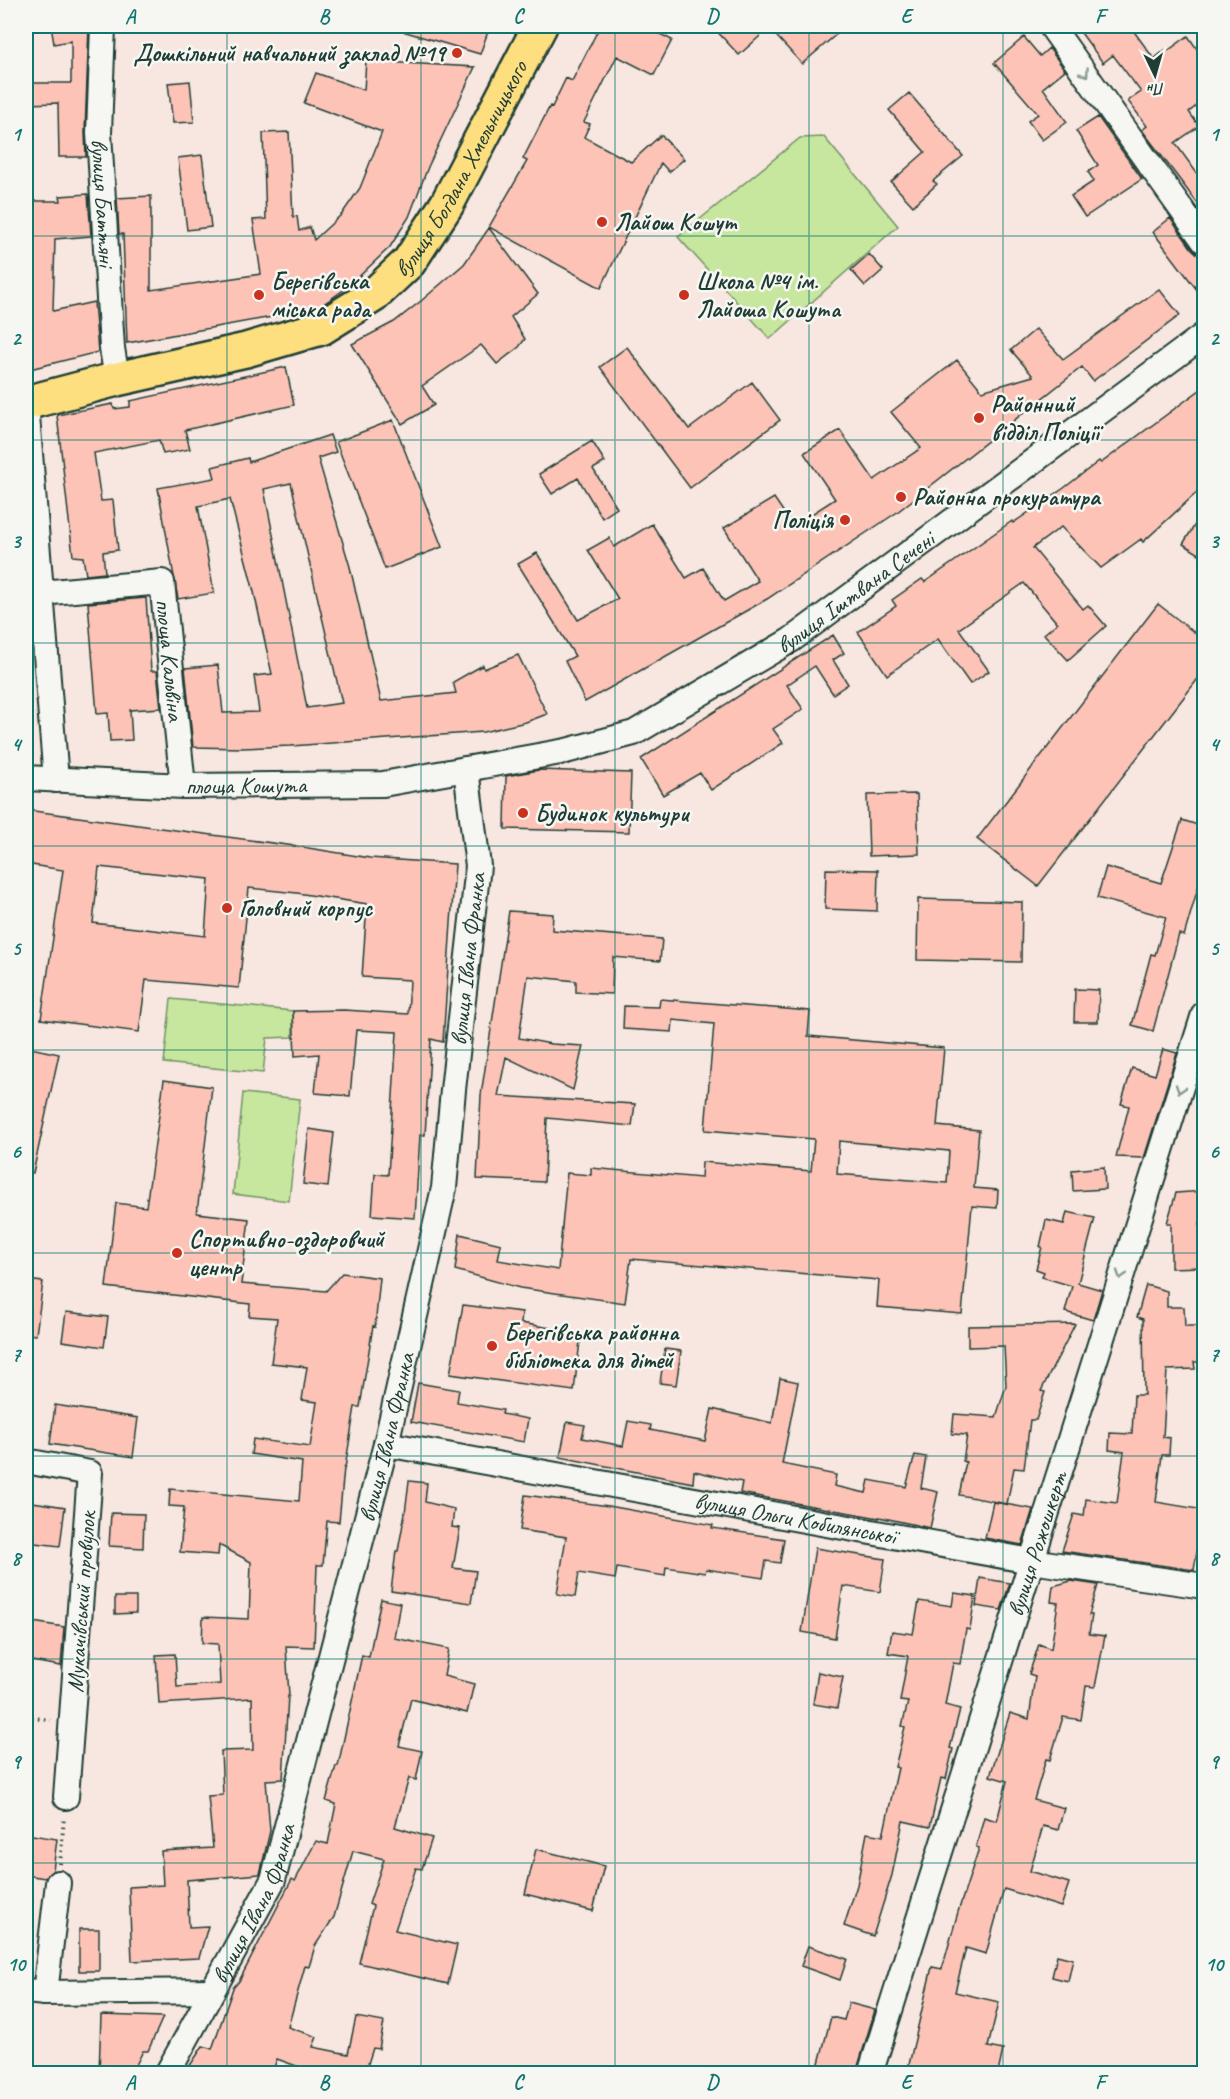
<svg xmlns="http://www.w3.org/2000/svg" width="1230" height="2099" viewBox="0 0 1230 2099" font-family="Caveat,sans-serif">
<style>
.green{fill:#c7e69e;stroke:#739269;stroke-width:1.5}
.building{fill:#fec3b7;stroke:#1f3d34;stroke-width:1.5;fill-rule:evenodd}
.lines{fill:none;stroke-linecap:round;stroke-linejoin:round}
.minor-casing{stroke:#1f3d34;stroke-width:28}
.highway-casing{stroke:#1f3d34;stroke-width:38}
.path{stroke:#1f3d34;stroke-width:4;stroke-dasharray:1.5 4.5;stroke-linecap:butt}
.minor{stroke:#f6f6f2;stroke-width:24}
.highway{stroke:#fedf80;stroke-width:33}
.oneway{stroke:#8a9a93}
.grid{fill:none;stroke:#0f766e;stroke-width:1.5;stroke-opacity:0.55}
.poi-dot{fill:#c8321e;stroke:#f6f6f2;stroke-width:2}
.labels{text-anchor:middle;dominant-baseline:central;stroke-width:5;stroke-linejoin:round;paint-order:stroke}
.poi-label{font-size:24px;font-weight:bold;fill:#1f3d34;stroke:#f6f6f2;text-anchor:start}
.street-label{font-size:24px;fill:#1f3d34;stroke:#f6f6f2}
.neatline{fill:none;stroke:#0f766e;stroke-width:2}
.grid-label{font-size:20px;text-anchor:middle;font-weight:bold;fill:#0f766e}
</style>
<rect width="100%" height="100%" fill="#f8e7e0"/>
<filter id="ink" filterUnits="userSpaceOnUse"><feTurbulence type="fractalNoise" baseFrequency=".0167" numOctaves="2"/><feDisplacementMap in="SourceGraphic" scale="12" xChannelSelector="R" yChannelSelector="G"/><feConvolveMatrix kernelMatrix="1 2 1 2 8 2 1 2 1" color-interpolation-filters="sRGB"/></filter>
<g filter="url(#ink)">
<!-- green -->
<path class="green" d="M 824,137 L 898,226 L 770,339 L 678,237 L 800,138 Z
M 171,999 L 293,1011 L 293,1037 L 267,1038 L 263,1073 L 164,1063 Z
M 243,1093 L 300,1099 L 289,1201 L 233,1194 Z"/>
<!-- building -->
<path class="building" d="M 51,26 L 89,26 L 85,132 L 86,157 L 59,157 L 58,103 L 26,104 L 26,83 L 71,83 L 71,41 L 54,44 Z
M 400,26 L 490,26 L 480,54 L 399,30 Z
M 600,26 L 644,26 L 672,40 L 654,75 L 617,56 L 584,122 L 590,124 L 584,137 L 631,162 L 661,135 L 684,159 L 669,172 L 661,163 L 601,288 L 489,227 L 527,161 L 523,159 L 550,106 L 552,107 L 566,78 L 572,81 Z
M 712,26 L 846,26 L 802,64 L 769,28 L 739,55 Z
M 1076,26 L 1130,26 L 1154,59 L 1165,50 L 1166,52 L 1188,36 L 1204,59 L 1204,100 L 1189,112 L 1199,126 L 1175,143 L 1204,183 L 1204,212 L 1142,130 L 1147,126 L 1128,101 L 1141,92 L 1113,55 L 1103,63 Z
M 1024,37 L 1040,56 L 1049,48 L 1065,70 L 1043,88 L 1067,122 L 1042,140 L 1028,121 L 1038,114 L 994,63 Z
M 366,61 L 475,67 L 428,167 L 409,217 L 390,247 L 348,287 L 316,309 L 127,343 L 123,234 L 119,234 L 117,198 L 151,196 L 151,290 L 261,274 L 253,220 L 266,219 L 263,133 L 289,132 L 293,217 L 297,216 L 299,231 L 310,227 L 314,240 L 342,214 L 360,188 L 382,132 L 304,103 L 316,73 L 364,90 Z
M 190,81 L 194,122 L 173,123 L 168,83 Z
M 909,93 L 963,156 L 933,181 L 937,184 L 913,206 L 891,182 L 925,152 L 889,110 Z
M 1098,117 L 1142,179 L 1085,217 L 1071,196 L 1094,181 L 1088,172 L 1098,165 L 1076,131 Z
M 202,155 L 211,227 L 187,230 L 178,158 Z
M 88,194 L 91,236 L 55,239 L 53,311 L 94,302 L 98,352 L 26,370 L 26,201 L 61,201 L 60,196 Z
M 1170,218 L 1192,249 L 1204,260 L 1204,299 L 1153,232 Z
M 489,228 L 538,294 L 511,317 L 525,339 L 519,347 L 497,364 L 481,345 L 422,386 L 434,405 L 402,424 L 352,344 L 394,322 L 421,301 L 464,264 Z
M 869,254 L 883,270 L 865,286 L 851,270 Z
M 1159,289 L 1180,315 L 1093,381 L 1082,367 L 896,513 L 767,599 L 585,702 L 565,661 L 575,656 L 518,564 L 537,553 L 578,620 L 618,599 L 588,550 L 609,538 L 614,547 L 652,524 L 686,578 L 703,568 L 724,601 L 758,581 L 724,528 L 774,498 L 793,526 L 835,499 L 804,453 L 840,430 L 874,480 L 921,448 L 891,412 L 957,360 L 982,391 L 1033,376 L 1011,350 L 1036,329 L 1063,359 Z
M 627,347 L 689,429 L 752,382 L 780,420 L 690,488 L 600,367 Z
M 286,367 L 294,405 L 185,430 L 190,449 L 163,454 L 159,440 L 94,453 L 101,501 L 113,500 L 118,550 L 103,552 L 105,573 L 86,575 L 83,557 L 73,556 L 57,415 L 113,404 L 114,409 L 130,407 L 130,401 Z
M 1204,387 L 1204,486 L 1143,542 L 1141,539 L 1101,568 L 1061,527 L 1033,548 L 1083,609 L 1088,605 L 1106,626 L 1068,660 L 1044,634 L 1057,623 L 1024,583 L 959,629 L 989,671 L 970,684 L 938,639 L 887,675 L 858,632 L 896,606 L 892,600 L 922,579 L 925,582 L 1012,521 L 1013,523 L 1064,488 L 1099,461 L 1101,463 Z
M 393,420 L 442,547 L 385,569 L 336,442 Z
M 330,435 L 336,452 L 318,458 L 350,567 L 381,701 L 456,693 L 453,682 L 483,665 L 484,669 L 518,655 L 547,714 L 526,722 L 483,732 L 291,746 L 242,748 L 193,747 L 185,668 L 218,665 L 223,713 L 259,712 L 254,676 L 272,674 L 254,592 L 230,499 L 198,506 L 214,593 L 178,599 L 158,488 L 215,478 L 212,467 L 248,458 L 249,462 ZM 291,483 L 342,703 L 307,708 L 264,489 Z
M 592,441 L 605,462 L 593,469 L 617,508 L 602,518 L 578,478 L 552,494 L 539,474 Z
M 1204,510 L 1204,557 L 1183,544 Z
M 146,598 L 151,671 L 157,671 L 161,708 L 130,710 L 132,740 L 110,741 L 108,713 L 97,714 L 88,603 Z
M 1158,604 L 1204,640 L 1204,671 L 1038,886 L 977,839 Z
M 833,635 L 844,653 L 833,660 L 848,684 L 833,694 L 815,666 L 787,685 L 803,709 L 773,729 L 783,743 L 711,790 L 700,773 L 663,795 L 641,759 Z
M 539,770 L 631,773 L 629,832 L 505,829 L 506,776 Z
M 917,794 L 919,854 L 869,856 L 867,795 Z
M 26,810 L 302,847 L 370,858 L 455,864 L 443,1042 L 431,1039 L 425,1135 L 420,1135 L 415,1218 L 372,1215 L 375,1174 L 388,1175 L 397,1032 L 356,1030 L 350,1096 L 315,1093 L 319,1054 L 295,1056 L 293,1011 L 344,1010 L 408,1014 L 410,980 L 362,977 L 367,904 L 297,893 L 249,888 L 239,988 L 146,980 L 139,1032 L 41,1019 L 63,870 L 26,864 ZM 99,867 L 209,879 L 205,936 L 93,923 Z
M 1182,820 L 1204,827 L 1204,867 L 1184,936 L 1179,934 L 1153,1031 L 1132,1025 L 1151,954 L 1155,955 L 1166,917 L 1097,898 L 1106,867 L 1161,883 Z
M 826,869 L 878,870 L 877,911 L 825,909 Z
M 918,899 L 1022,902 L 1021,962 L 917,960 Z
M 509,911 L 553,914 L 552,930 L 662,939 L 660,961 L 613,957 L 612,994 L 576,992 L 576,981 L 528,976 L 519,1038 L 551,1044 L 583,1046 L 573,1090 L 506,1057 L 498,1096 L 635,1104 L 632,1126 L 547,1118 L 544,1182 L 477,1179 L 481,1095 Z
M 1075,989 L 1099,990 L 1098,1022 L 1074,1022 Z
M 660,999 L 810,1011 L 808,1036 L 944,1048 L 937,1126 L 979,1130 L 974,1188 L 998,1190 L 997,1208 L 972,1206 L 962,1314 L 877,1307 L 879,1280 L 631,1259 L 625,1303 L 520,1288 L 455,1270 L 460,1234 L 501,1244 L 498,1260 L 558,1270 L 567,1173 L 591,1175 L 591,1168 L 701,1178 L 702,1162 L 811,1171 L 814,1139 L 705,1130 L 714,1024 L 673,1020 L 672,1032 L 623,1029 L 624,1006 L 659,1007 ZM 839,1141 L 949,1151 L 947,1183 L 837,1174 Z
M 26,1047 L 59,1054 L 33,1173 L 26,1172 Z
M 1163,1049 L 1177,1053 L 1144,1158 L 1116,1157 L 1129,1106 L 1121,1104 L 1132,1068 L 1155,1075 Z
M 164,1080 L 212,1087 L 197,1213 L 249,1219 L 241,1284 L 326,1291 L 342,1273 L 380,1278 L 375,1327 L 373,1326 L 360,1407 L 355,1407 L 345,1468 L 344,1468 L 339,1522 L 327,1521 L 323,1565 L 317,1565 L 314,1647 L 286,1646 L 289,1696 L 288,1696 L 283,1779 L 266,1780 L 270,1831 L 260,1874 L 187,1880 L 189,1927 L 208,1926 L 199,1958 L 132,1961 L 129,1887 L 163,1885 L 161,1851 L 213,1848 L 208,1796 L 223,1795 L 221,1751 L 253,1750 L 252,1698 L 159,1704 L 156,1655 L 175,1654 L 177,1687 L 220,1684 L 218,1644 L 202,1643 L 203,1617 L 249,1619 L 251,1562 L 219,1545 L 218,1555 L 180,1552 L 184,1507 L 169,1506 L 170,1489 L 299,1501 L 302,1462 L 251,1454 L 253,1439 L 310,1447 L 317,1402 L 302,1400 L 307,1367 L 271,1363 L 277,1318 L 249,1316 L 250,1304 L 106,1287 L 116,1203 L 146,1207 Z
M 309,1129 L 334,1133 L 328,1187 L 303,1184 Z
M 1104,1167 L 1105,1189 L 1073,1191 L 1072,1170 Z
M 1204,1191 L 1204,1221 L 1200,1222 L 1201,1267 L 1171,1268 L 1171,1223 L 1167,1223 L 1176,1193 Z
M 1067,1212 L 1095,1218 L 1078,1283 L 1102,1290 L 1093,1320 L 1065,1312 L 1072,1286 L 1042,1277 L 1044,1272 L 1036,1269 L 1042,1247 L 1040,1247 L 1046,1220 L 1064,1224 Z
M 26,1280 L 43,1282 L 36,1335 L 26,1334 Z
M 1146,1285 L 1167,1291 L 1167,1307 L 1184,1307 L 1185,1326 L 1197,1326 L 1197,1331 L 1204,1331 L 1204,1362 L 1194,1362 L 1195,1369 L 1167,1370 L 1163,1437 L 1170,1438 L 1169,1455 L 1162,1455 L 1156,1502 L 1204,1510 L 1194,1570 L 1062,1551 L 1074,1514 L 1084,1516 L 1086,1499 L 1117,1503 L 1124,1452 L 1109,1450 L 1110,1433 L 1132,1434 L 1134,1395 L 1144,1395 L 1143,1319 L 1137,1317 Z
M 463,1305 L 522,1312 L 521,1323 L 581,1333 L 574,1391 L 450,1374 Z
M 66,1312 L 108,1317 L 104,1347 L 62,1341 Z
M 1075,1324 L 1041,1391 L 1045,1392 L 1036,1420 L 1030,1420 L 1024,1469 L 1014,1468 L 1007,1504 L 959,1495 L 966,1462 L 963,1461 L 967,1435 L 952,1434 L 954,1414 L 996,1417 L 1006,1386 L 1004,1346 L 968,1347 L 968,1326 Z
M 665,1349 L 681,1351 L 676,1385 L 660,1383 Z
M 780,1378 L 798,1382 L 782,1464 L 836,1475 L 834,1486 L 866,1493 L 869,1480 L 906,1487 L 915,1455 L 926,1457 L 921,1488 L 938,1492 L 930,1528 L 879,1517 L 879,1518 L 740,1493 L 742,1482 L 694,1471 L 693,1483 L 560,1457 L 567,1422 L 585,1425 L 582,1438 L 623,1446 L 628,1421 L 651,1425 L 650,1430 L 705,1441 L 712,1409 L 772,1423 Z
M 418,1383 L 459,1390 L 457,1402 L 503,1410 L 502,1414 L 528,1419 L 524,1442 L 411,1422 Z
M 55,1405 L 138,1418 L 133,1457 L 50,1444 Z
M 409,1481 L 427,1483 L 425,1502 L 454,1509 L 452,1527 L 460,1528 L 453,1568 L 476,1571 L 471,1603 L 391,1591 L 396,1551 L 398,1551 L 405,1513 Z
M 525,1495 L 609,1506 L 713,1525 L 712,1528 L 784,1539 L 780,1563 L 766,1561 L 763,1578 L 706,1569 L 705,1573 L 666,1567 L 665,1576 L 617,1568 L 615,1579 L 579,1573 L 575,1597 L 557,1594 L 566,1537 L 520,1530 Z
M 26,1501 L 65,1507 L 60,1546 L 26,1542 Z
M 993,1502 L 1033,1509 L 1022,1545 L 985,1538 Z
M 111,1513 L 144,1514 L 143,1548 L 109,1546 Z
M 815,1548 L 885,1559 L 880,1592 L 843,1586 L 835,1638 L 802,1632 Z
M 980,1578 L 1010,1583 L 1001,1610 L 976,1606 Z
M 1071,1581 L 1098,1585 L 1089,1615 L 1092,1615 L 1089,1634 L 1105,1636 L 1095,1687 L 1086,1686 L 1081,1720 L 1063,1717 L 1050,1760 L 1046,1759 L 1034,1800 L 1064,1808 L 1058,1830 L 1043,1826 L 1030,1871 L 1069,1883 L 1061,1907 L 1004,1889 L 986,1954 L 966,1948 L 955,1992 L 999,2002 L 988,2047 L 1003,2050 L 998,2073 L 907,2073 L 932,1967 L 942,1969 L 958,1912 L 979,1848 L 976,1847 L 984,1817 L 997,1821 L 1007,1781 L 990,1776 L 1010,1713 L 1029,1719 L 1035,1676 L 1029,1674 L 1039,1644 L 1051,1649 L 1058,1603 L 1051,1602 L 1053,1586 Z
M 954,1593 L 975,1596 L 970,1630 L 966,1629 L 960,1664 L 953,1663 L 945,1705 L 960,1709 L 950,1748 L 953,1749 L 946,1779 L 941,1778 L 930,1827 L 903,1821 L 892,1875 L 873,1936 L 844,1926 L 857,1885 L 867,1833 L 883,1836 L 898,1768 L 895,1767 L 905,1727 L 902,1726 L 908,1702 L 900,1701 L 908,1656 L 888,1653 L 892,1631 L 913,1634 L 919,1601 L 952,1606 Z
M 115,1597 L 136,1597 L 136,1613 L 115,1614 Z
M 381,1599 L 400,1603 L 394,1638 L 449,1649 L 444,1676 L 474,1684 L 467,1713 L 411,1699 L 399,1746 L 422,1751 L 416,1780 L 409,1778 L 395,1827 L 432,1838 L 422,1869 L 416,1868 L 395,1930 L 457,1945 L 448,1984 L 359,1963 L 373,1906 L 369,1904 L 384,1859 L 353,1851 L 334,1917 L 315,1946 L 309,1967 L 305,1966 L 288,2027 L 317,2037 L 313,2047 L 348,2054 L 356,2017 L 384,2022 L 379,2049 L 373,2048 L 365,2073 L 329,2073 L 302,2068 L 277,2059 L 272,2073 L 185,2073 L 203,2046 L 212,2049 L 233,1988 L 239,1981 L 292,1879 L 295,1881 L 316,1841 L 328,1844 L 336,1804 L 326,1801 L 336,1766 L 338,1766 L 362,1655 L 369,1657 Z
M 26,1621 L 64,1627 L 61,1666 L 26,1660 Z
M 818,1672 L 843,1677 L 837,1708 L 813,1704 Z
M 26,1834 L 57,1839 L 53,1870 L 45,1878 L 26,1875 Z
M 536,1849 L 604,1866 L 593,1911 L 525,1894 Z
M 79,1929 L 99,1929 L 99,1971 L 79,1971 Z
M 808,1946 L 847,1959 L 840,1980 L 801,1966 Z
M 1057,1955 L 1073,1959 L 1068,1981 L 1052,1977 Z
M 849,2003 L 875,2010 L 856,2073 L 826,2073 L 817,2071 L 831,2017 L 844,2020 Z
M 101,2015 L 163,2017 L 148,2051 L 143,2051 L 132,2073 L 99,2073 Z"/>
<g class="lines">
<!-- minor casing -->
<g class="minor-casing">
<g id="minor">
<path id="s1" d="M 103,26 L 99,133 L 112,348 L 117,379"/>
<path d="M 1051,26 L 1204,241"/>
<path d="M 26,403 L 56,780"/>
<path id="s2" d="M 41,593 L 162,582 L 183,786"/>
<path id="s3" d="M 26,778 L 183,786 L 383,784 L 566,751 L 634,733 L 791,640 L 1204,335"/>
<path id="s4" d="M 386,1444 L 1031,1561 L 1204,1586"/>
<path d="M 26,1461 L 90,1473 L 66,1797"/>
<path d="M 26,1991 L 45,1993 L 212,1991"/>
<path d="M 45,1993 L 58,1883"/>
<path id="s5" d="M 167,2074 L 273,1880 L 386,1444 L 444,1188 L 453,1090 L 478,866 L 466,769"/>
<path id="s6" d="M 870,2074 L 1204,1014"/>
</g>
</g>
<!-- highway casing -->
<g class="highway-casing">
<g id="highway">
<path id="s7" d="M 26,403 L 117,379 L 246,350 L 321,328 L 374,295 L 409,262 L 447,204 L 540,26"/>
</g>
</g>
<!-- path -->
<path class="path" d="M 26,1717 L 50,1720
M 60,1864 L 64,1818"/>
<!-- minor -->
<use href="#minor" class="minor"/>
<!-- highway -->
<use href="#highway" class="highway"/>
</g>
<!-- one-way arrows -->
<defs><path id="oneway-chevron" d="M-2-3.5L2.5 0L-2 3.5" fill="none" stroke-width="1.6" stroke-linecap="round" stroke-linejoin="round" transform="scale(1.5)"/></defs>
<g class="oneway">
<use href="#oneway-chevron" transform="translate(1085 73) rotate(55)"/>
<use href="#oneway-chevron" transform="translate(1180 1089) rotate(108)"/>
<use href="#oneway-chevron" transform="translate(1121 1275) rotate(108)"/>
</g>
</g>
<!-- grid -->
<path class="grid" d="M 227,26 L 227,2074M 421,26 L 421,2074M 615,26 L 615,2074M 809,26 L 809,2074M 1003,26 L 1003,2074M 26,236 L 1204,236M 26,440 L 1204,440M 26,643 L 1204,643M 26,846 L 1204,846M 26,1050 L 1204,1050M 26,1253 L 1204,1253M 26,1456 L 1204,1456M 26,1659 L 1204,1659M 26,1863 L 1204,1863"/>
<!-- markers -->
<g class="poi-dot">
<circle cx="457" cy="53" r="6"/>
<circle cx="602" cy="222" r="6"/>
<circle cx="259" cy="295" r="6"/>
<circle cx="684" cy="295" r="6"/>
<circle cx="979" cy="418" r="6"/>
<circle cx="901" cy="497" r="6"/>
<circle cx="845" cy="520" r="6"/>
<circle cx="523" cy="813" r="6"/>
<circle cx="227" cy="908" r="6"/>
<circle cx="177" cy="1253" r="6"/>
<circle cx="492" cy="1346" r="6"/>
</g>
<g class="labels">
<!-- poi labels -->
<g class="poi-label">
<text x="445" y="53" text-anchor="end">Дошкільний навчальний заклад №19</text>
<text x="614" y="222">Лайош Кошут</text>
<text x="271" y="281">Берегівська<tspan x="271" dy="28">міська рада</tspan></text>
<text x="696" y="281">Школа №4 ім.<tspan x="696" dy="28">Лайоша Кошута</tspan></text>
<text x="991" y="404">Районний<tspan x="991" dy="28">відділ Поліції</tspan></text>
<text x="913" y="497">Районна прокуратура</text>
<text x="833" y="520" text-anchor="end">Поліція</text>
<text x="535" y="813">Будинок культури</text>
<text x="239" y="908">Головний корпус</text>
<text x="189" y="1239">Спортивно-оздоровчий<tspan x="189" dy="28">центр</tspan></text>
<text x="504" y="1332">Берегівська районна<tspan x="504" dy="28">бібліотека для дітей</tspan></text>
</g>
<!-- street labels -->
<g class="street-label">
<text stroke="none"><textPath href="#s7" startOffset="522">вулиця Богдана Хмельницького</textPath></text>
<text stroke="none"><textPath href="#s1" startOffset="177">вулиця Баттяні</textPath></text>
<text stroke="none"><textPath href="#s3" startOffset="876">вулиця Іштвана Сечені</textPath></text>
<text stroke="none"><textPath href="#s2" startOffset="200">площа Кальвіна</textPath></text>
<text stroke="none"><textPath href="#s3" startOffset="220">площа Кошута</textPath></text>
<text stroke="none"><textPath href="#s5" startOffset="1164">вулиця Івана Франка</textPath></text>
<text stroke="none"><textPath href="#s5" startOffset="678">вулиця Івана Франка</textPath></text>
<text stroke="none"><textPath href="#s4" startOffset="416">вулиця Ольги Кобилянської</textPath></text>
<text stroke="none"><textPath href="#s6" startOffset="556">вулиця Рожошкерт</textPath></text>
<text transform="translate(81 1602) rotate(-86)">Мукачівський провулок</text>
<text stroke="none"><textPath href="#s5" startOffset="192">вулиця Івана Франка</textPath></text>
</g>
</g>
<!-- margin -->
<rect width="1230" height="2099" fill="none" stroke="#f6f6f2" stroke-width="66"/>
<!-- north arrow -->
<g transform="translate(1155 75) rotate(175)" stroke="#f6f6f2" stroke-width="4.5" paint-order="stroke">
<path d="M0-4.5L10 22L0 15L-10 22Z" fill="#1f3d34"/>
<text y="-9" font-size="16" font-weight="bold" text-anchor="middle" fill="#1f3d34">Пн</text>
</g>
<rect x="33" y="33" width="1164" height="2033" class="neatline"/>
<g class="grid-label">
<text x="130" y="23">A</text>
<text x="324" y="23">B</text>
<text x="518" y="23">C</text>
<text x="712" y="23">D</text>
<text x="906" y="23">E</text>
<text x="1100" y="23">F</text>
<text x="16" y="141">1</text>
<text x="1214" y="141">1</text>
<text x="16" y="345">2</text>
<text x="1214" y="345">2</text>
<text x="16" y="548">3</text>
<text x="1214" y="548">3</text>
<text x="16" y="751">4</text>
<text x="1214" y="751">4</text>
<text x="16" y="955">5</text>
<text x="1214" y="955">5</text>
<text x="16" y="1158">6</text>
<text x="1214" y="1158">6</text>
<text x="16" y="1361">7</text>
<text x="1214" y="1361">7</text>
<text x="16" y="1565">8</text>
<text x="1214" y="1565">8</text>
<text x="16" y="1768">9</text>
<text x="1214" y="1768">9</text>
<text x="16" y="1971">10</text>
<text x="1214" y="1971">10</text>
<text x="130" y="2089">A</text>
<text x="324" y="2089">B</text>
<text x="518" y="2089">C</text>
<text x="712" y="2089">D</text>
<text x="906" y="2089">E</text>
<text x="1100" y="2089">F</text>
</g>
</svg>
